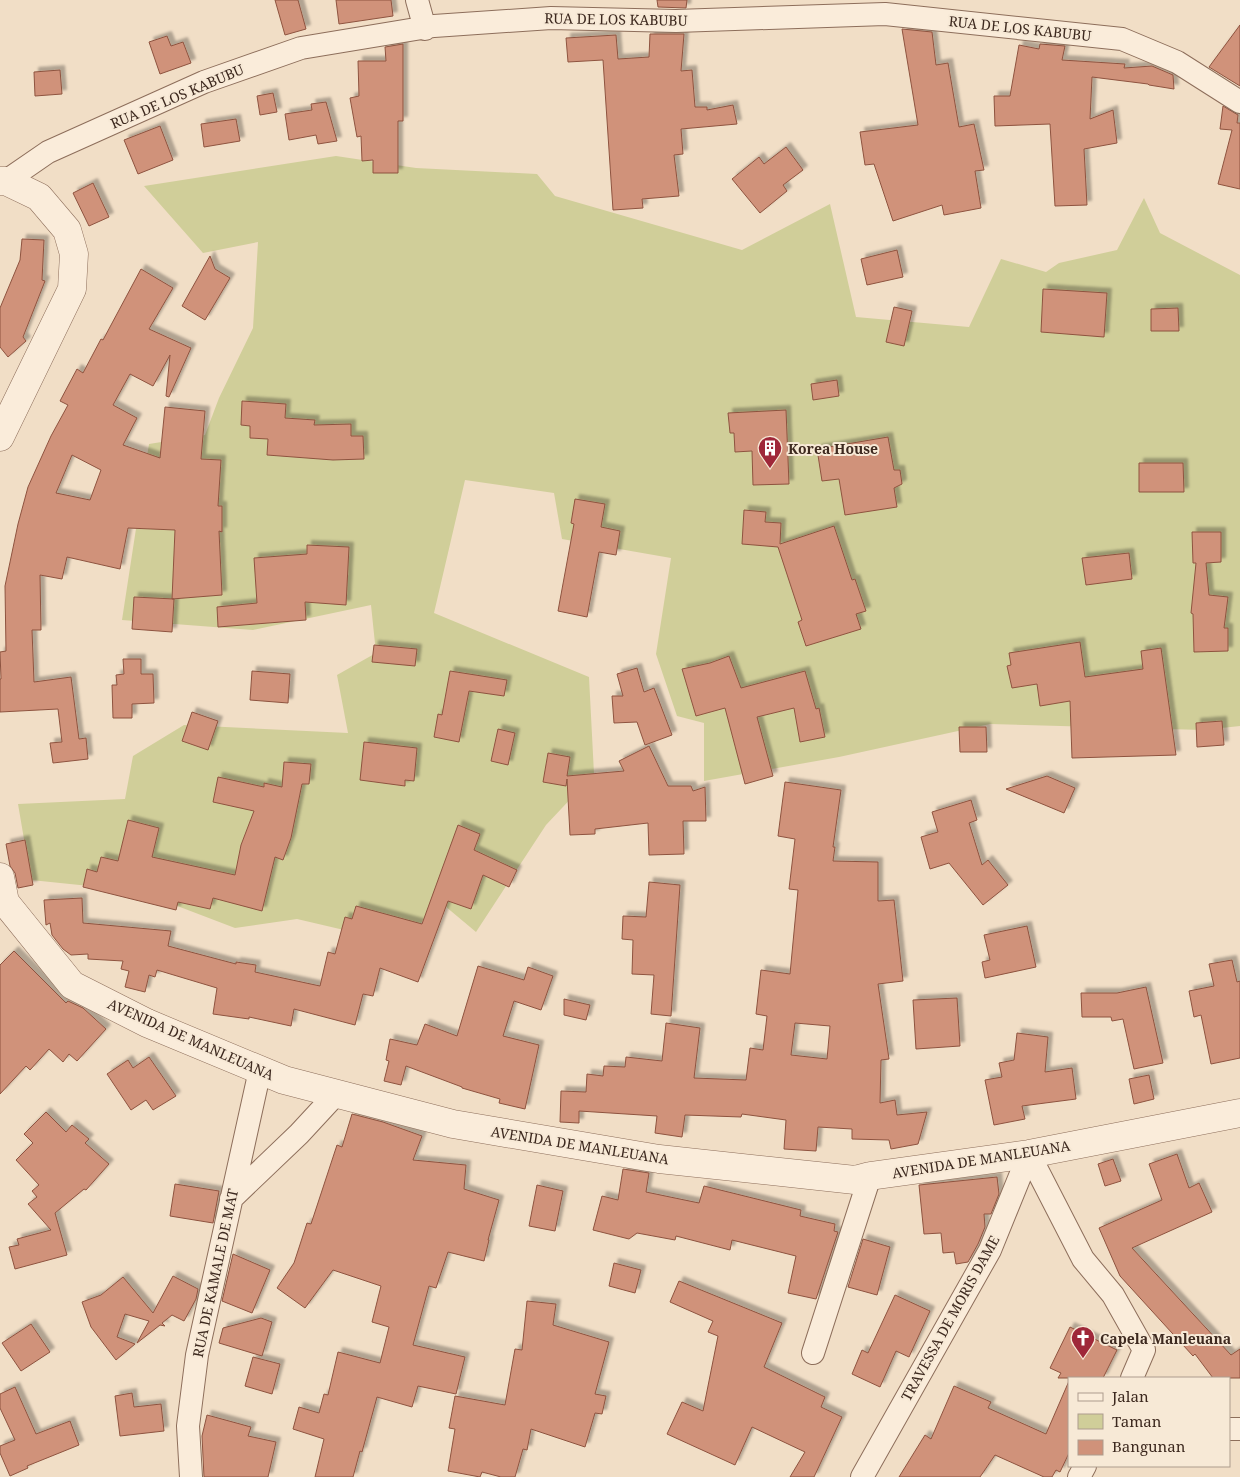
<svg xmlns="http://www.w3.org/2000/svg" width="1240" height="1477" viewBox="0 0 1240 1477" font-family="'Noto Serif',serif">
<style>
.green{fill:#d0ce99}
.building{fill:#d0927a;stroke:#8e533f;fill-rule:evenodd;filter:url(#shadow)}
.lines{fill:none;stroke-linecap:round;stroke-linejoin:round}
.minor-casing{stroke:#8d6e5b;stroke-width:24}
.tertiary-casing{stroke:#8d6e5b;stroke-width:29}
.minor{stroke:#faecda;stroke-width:22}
.tertiary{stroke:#faecda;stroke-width:28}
.labels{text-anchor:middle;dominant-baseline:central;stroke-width:4;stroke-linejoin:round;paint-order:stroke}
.street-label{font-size:14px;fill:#3d291f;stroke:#f7e9d6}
.poi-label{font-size:14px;font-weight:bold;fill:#3d291f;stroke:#f7e9d6;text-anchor:start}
</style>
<defs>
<filter id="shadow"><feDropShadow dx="4.5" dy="-4.5" stdDeviation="1" flood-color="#0004"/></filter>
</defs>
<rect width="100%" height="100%" fill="#f1dec6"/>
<!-- green -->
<path class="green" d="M 336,156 L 416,168 L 537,174 L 555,196 L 742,250 L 830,204 L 856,317 L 969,327 L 1001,259 L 1046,272 L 1059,263 L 1117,250 L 1144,198 L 1160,233 L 1240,275 L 1240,726 L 1203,730 L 990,724 L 839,757 L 704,781 L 704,723 L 677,716 L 656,654 L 671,558 L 562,539 L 554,493 L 465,480 L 434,613 L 589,677 L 594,774 L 546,825 L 476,932 L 439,901 L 404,944 L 297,919 L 235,928 L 138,891 L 31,880 L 18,804 L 125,799 L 133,756 L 184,725 L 348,733 L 337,675 L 376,653 L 371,605 L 253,630 L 122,620 L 149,444 L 205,435 L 219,398 L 253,328 L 258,242 L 203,253 L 144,186 Z"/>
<!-- building -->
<path class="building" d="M 275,0 L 298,0 L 306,29 L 285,35 Z
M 336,0 L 391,0 L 393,16 L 339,24 Z
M 657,0 L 687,0 L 686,8 L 658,7 Z
M 1240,25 L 1240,86 L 1209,67 Z
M 902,29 L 932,32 L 936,65 L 948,63 L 959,127 L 974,124 L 984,170 L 975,171 L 981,208 L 944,215 L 942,205 L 893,221 L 874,164 L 865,165 L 860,132 L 918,125 Z
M 650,34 L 684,34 L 681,71 L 692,70 L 695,107 L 707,107 L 707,110 L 733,105 L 737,124 L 681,129 L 683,154 L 674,155 L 679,196 L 642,199 L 643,208 L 613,210 L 603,60 L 568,62 L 566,38 L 616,35 L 618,59 L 649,57 Z
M 167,36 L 171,46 L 183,42 L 191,63 L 160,74 L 149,42 Z
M 403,44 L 403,121 L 398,121 L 398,173 L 373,173 L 373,160 L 362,161 L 361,136 L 357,137 L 350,98 L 359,96 L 358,61 L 386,61 L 385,47 Z
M 1040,44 L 1065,46 L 1062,60 L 1125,64 L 1124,68 L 1152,66 L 1173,75 L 1174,89 L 1149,85 L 1148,84 L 1092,77 L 1090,119 L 1113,110 L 1117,143 L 1084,149 L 1087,205 L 1055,206 L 1050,124 L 995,126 L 994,96 L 1010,96 L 1019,45 L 1039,49 Z
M 60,70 L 62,94 L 35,96 L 34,72 Z
M 273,93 L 277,112 L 260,115 L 257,96 Z
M 326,102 L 337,141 L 318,144 L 316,135 L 289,140 L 285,114 L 312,110 L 311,104 Z
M 1223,106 L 1238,115 L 1237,123 L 1240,123 L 1240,189 L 1218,184 L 1232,130 L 1220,129 Z
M 236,119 L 240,141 L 204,147 L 201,124 Z
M 160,126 L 173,160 L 138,174 L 124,140 Z
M 786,147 L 803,170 L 783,185 L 787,191 L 760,213 L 732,179 L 759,157 L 764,164 Z
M 93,183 L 109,217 L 89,226 L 73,193 Z
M 22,239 L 44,240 L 42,280 L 45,281 L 23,337 L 26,341 L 8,357 L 0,347 L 0,308 L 20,260 Z
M 897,250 L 903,277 L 867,285 L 861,259 Z
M 210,256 L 215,269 L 230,278 L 205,320 L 182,306 Z
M 141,269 L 173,288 L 149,329 L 191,348 L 169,397 L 166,396 L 170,355 L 153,386 L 130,374 L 113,405 L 137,418 L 123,445 L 160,458 L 165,407 L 205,411 L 201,459 L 221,460 L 218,506 L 222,506 L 222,532 L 219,531 L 222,595 L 172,599 L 175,530 L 128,528 L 120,569 L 67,557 L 62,579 L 40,575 L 41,630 L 32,630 L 34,682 L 71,677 L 79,739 L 86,738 L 88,759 L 53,763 L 50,743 L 62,742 L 58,709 L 0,712 L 0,679 L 1,679 L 0,652 L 6,651 L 5,586 L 18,524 L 28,487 L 51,436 L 68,405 L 60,401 L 77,369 L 83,373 L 101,339 L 103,340 ZM 72,455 L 101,470 L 90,500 L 56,493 Z
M 1043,289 L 1107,293 L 1104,337 L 1041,332 Z
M 894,307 L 912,311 L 904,346 L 886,342 Z
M 1178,308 L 1179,331 L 1151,331 L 1151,309 Z
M 837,380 L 839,396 L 813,400 L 811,384 Z
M 242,401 L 286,404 L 285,418 L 315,420 L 314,425 L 351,424 L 351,436 L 363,436 L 364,459 L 333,460 L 267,455 L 268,439 L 250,438 L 250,426 L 241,425 Z
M 786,410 L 789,484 L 753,485 L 752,451 L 735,452 L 734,433 L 730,433 L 728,413 Z
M 888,437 L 894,470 L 900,470 L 902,484 L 894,488 L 897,507 L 845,515 L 839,479 L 822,481 L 817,449 Z
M 1139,463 L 1183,463 L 1184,492 L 1139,492 Z
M 575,499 L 605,504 L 601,527 L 620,531 L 616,555 L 599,552 L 587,617 L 558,611 L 574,524 L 571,523 Z
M 744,510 L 766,512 L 765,522 L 781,523 L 780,544 L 834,526 L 852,580 L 855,579 L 866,611 L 856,614 L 861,629 L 806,646 L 798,622 L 802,620 L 778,547 L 742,544 Z
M 1192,532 L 1221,532 L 1221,562 L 1206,563 L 1209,595 L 1228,597 L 1224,628 L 1228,628 L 1228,651 L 1194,652 L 1193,614 L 1191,613 L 1196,563 L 1193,563 Z
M 307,545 L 349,547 L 346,605 L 305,602 L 306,620 L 218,627 L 217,607 L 257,603 L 254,558 L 307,554 Z
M 1129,553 L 1132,579 L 1086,585 L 1082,558 Z
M 134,597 L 174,599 L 172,632 L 132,629 Z
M 1080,642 L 1085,677 L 1143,669 L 1141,651 L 1161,648 L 1176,755 L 1072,758 L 1070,701 L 1040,706 L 1037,684 L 1012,688 L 1007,666 L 1011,665 L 1009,653 Z
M 374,645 L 417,649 L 415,666 L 372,662 Z
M 729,656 L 741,688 L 805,671 L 816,709 L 819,708 L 825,737 L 800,742 L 794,708 L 757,717 L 773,776 L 745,784 L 725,708 L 696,716 L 682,669 L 710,663 Z
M 123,659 L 141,659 L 141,674 L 153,674 L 154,703 L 132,704 L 132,718 L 113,718 L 112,685 L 117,685 L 116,675 L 124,674 Z
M 637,668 L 644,692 L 654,688 L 672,735 L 645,745 L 637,722 L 614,723 L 612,696 L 623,696 L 617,674 Z
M 252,671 L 290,674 L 288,703 L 250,700 Z
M 450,671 L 507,680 L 504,696 L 469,691 L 459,742 L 434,737 L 438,714 L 442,715 Z
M 192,712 L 218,721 L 208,750 L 182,741 Z
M 1222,721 L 1224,745 L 1197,747 L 1196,723 Z
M 959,727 L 986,727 L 987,752 L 960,752 Z
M 498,729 L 515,733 L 508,765 L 491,761 Z
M 364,742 L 417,748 L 414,781 L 405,780 L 405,786 L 360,780 Z
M 649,746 L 668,786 L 691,786 L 693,791 L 705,787 L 706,821 L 683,821 L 684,854 L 649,855 L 648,823 L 595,829 L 595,834 L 570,835 L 567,779 L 566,786 L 543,782 L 548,753 L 570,757 L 567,776 L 624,771 L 619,761 Z
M 284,762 L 311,764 L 309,784 L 302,784 L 291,838 L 283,860 L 275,857 L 262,911 L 213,898 L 210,909 L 178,902 L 176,910 L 83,887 L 87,869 L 97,872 L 101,857 L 118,861 L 128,820 L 159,828 L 152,857 L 235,875 L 241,845 L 254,811 L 213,802 L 218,777 L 264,787 L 264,783 L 282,787 Z
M 1047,776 L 1075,788 L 1064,813 L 1006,789 Z
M 785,782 L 841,790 L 833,847 L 835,847 L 833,861 L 878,862 L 878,901 L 894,900 L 903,981 L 878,984 L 889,1059 L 881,1060 L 880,1103 L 895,1100 L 897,1115 L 927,1112 L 918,1144 L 891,1149 L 889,1140 L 852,1139 L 852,1129 L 818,1127 L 816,1151 L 784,1149 L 786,1120 L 742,1114 L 741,1117 L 685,1115 L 682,1137 L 655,1133 L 657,1116 L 579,1111 L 579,1123 L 560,1122 L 561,1091 L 586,1092 L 587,1074 L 603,1076 L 604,1066 L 625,1067 L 626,1057 L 662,1061 L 666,1023 L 700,1028 L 694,1078 L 746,1080 L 750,1048 L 763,1050 L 767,1016 L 756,1014 L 761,970 L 790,974 L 798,890 L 789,889 L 795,839 L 778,836 ZM 795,1023 L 830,1026 L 827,1059 L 791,1055 Z
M 971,800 L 977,820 L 969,823 L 982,865 L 988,860 L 1008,885 L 983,905 L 949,863 L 930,869 L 921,837 L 938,832 L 932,812 Z
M 458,825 L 480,834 L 474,850 L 517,870 L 509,887 L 483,875 L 471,909 L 448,901 L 418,982 L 380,968 L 373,996 L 363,994 L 355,1025 L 294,1009 L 291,1026 L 249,1017 L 249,1019 L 213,1014 L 217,988 L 157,970 L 155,977 L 149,975 L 145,992 L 125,987 L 129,971 L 121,969 L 123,961 L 88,959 L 88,954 L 71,955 L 63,949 L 52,935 L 50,923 L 46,925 L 44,900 L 82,898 L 83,923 L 171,931 L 168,946 L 236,964 L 236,962 L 256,965 L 255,972 L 320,986 L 328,952 L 335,954 L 345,917 L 352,919 L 356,906 L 422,924 Z
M 25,840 L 33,885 L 18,888 L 15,873 L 10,866 L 6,844 Z
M 649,882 L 680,885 L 671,1016 L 651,1014 L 654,975 L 632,974 L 633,940 L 622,939 L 623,916 L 646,917 Z
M 1027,926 L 1036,967 L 985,978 L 982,962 L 990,960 L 984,935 Z
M 14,951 L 66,1003 L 68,1001 L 83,1008 L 106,1029 L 77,1061 L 69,1054 L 63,1062 L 49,1049 L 30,1070 L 26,1066 L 0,1094 L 0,965 Z
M 1232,960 L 1237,982 L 1240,981 L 1240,1058 L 1211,1064 L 1201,1015 L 1194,1017 L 1189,991 L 1214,986 L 1209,964 Z
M 478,966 L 524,980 L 528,967 L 553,976 L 541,1010 L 514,1001 L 503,1036 L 539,1045 L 525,1109 L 499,1103 L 500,1099 L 462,1088 L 462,1087 L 406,1066 L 401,1085 L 384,1081 L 389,1061 L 386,1060 L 390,1039 L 417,1045 L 425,1024 L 457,1036 Z
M 1146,987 L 1163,1063 L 1134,1069 L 1123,1019 L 1112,1021 L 1111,1017 L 1082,1017 L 1081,993 L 1117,993 Z
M 957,998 L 960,1046 L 916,1049 L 913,1000 Z
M 564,999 L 590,1005 L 586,1020 L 564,1015 Z
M 1017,1033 L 1048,1037 L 1045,1072 L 1072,1068 L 1076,1099 L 1022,1106 L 1025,1119 L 994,1125 L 985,1080 L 1002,1077 L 999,1063 L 1014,1060 Z
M 149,1057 L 176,1096 L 153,1110 L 146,1100 L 131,1110 L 107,1074 L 128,1060 L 133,1068 Z
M 1149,1075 L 1154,1099 L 1134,1104 L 1129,1079 Z
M 46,1112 L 66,1132 L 72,1125 L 89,1139 L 85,1143 L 109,1164 L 86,1190 L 84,1189 L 55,1213 L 67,1255 L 15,1269 L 9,1247 L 19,1245 L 17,1239 L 51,1230 L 28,1204 L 37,1197 L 32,1191 L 39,1185 L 16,1160 L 33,1143 L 24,1134 Z
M 352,1114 L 383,1122 L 422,1136 L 413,1160 L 466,1165 L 464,1189 L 499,1200 L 488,1240 L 489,1240 L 484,1261 L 448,1252 L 436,1288 L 429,1286 L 413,1345 L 465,1357 L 456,1394 L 418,1386 L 412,1407 L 377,1397 L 362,1452 L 360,1451 L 353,1477 L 315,1477 L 324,1439 L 293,1429 L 299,1407 L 319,1413 L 324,1394 L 328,1395 L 338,1352 L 380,1363 L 389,1327 L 372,1322 L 381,1286 L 333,1270 L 305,1308 L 277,1288 L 294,1263 L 307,1223 L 311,1224 L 337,1145 L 342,1147 Z
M 1177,1154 L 1189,1188 L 1199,1183 L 1212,1212 L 1132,1248 L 1231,1355 L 1240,1349 L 1240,1378 L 1213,1378 L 1195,1354 L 1193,1356 L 1120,1276 L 1099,1228 L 1162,1200 L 1149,1164 Z
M 1113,1159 L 1121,1181 L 1105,1186 L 1098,1164 Z
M 623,1169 L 649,1173 L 646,1192 L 699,1203 L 704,1186 L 801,1210 L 800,1216 L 835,1224 L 834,1231 L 838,1232 L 816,1299 L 788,1293 L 796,1256 L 732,1240 L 730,1250 L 676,1236 L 675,1240 L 637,1233 L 629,1239 L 593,1230 L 602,1196 L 618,1200 Z
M 997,1177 L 999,1194 L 991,1214 L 984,1214 L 985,1227 L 978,1244 L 968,1262 L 956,1264 L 954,1252 L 943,1253 L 941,1233 L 924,1234 L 919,1185 Z
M 175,1184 L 219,1191 L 213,1223 L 170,1216 Z
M 537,1185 L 563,1191 L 555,1231 L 529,1226 Z
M 863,1239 L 890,1247 L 877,1295 L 848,1287 Z
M 233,1254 L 270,1270 L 252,1313 L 222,1301 Z
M 614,1263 L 641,1270 L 635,1293 L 609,1286 Z
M 173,1276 L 198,1289 L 196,1299 L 184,1321 L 172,1315 L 162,1323 L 165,1326 L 160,1325 L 137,1343 L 149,1321 L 125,1314 L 117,1337 L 135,1344 L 116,1360 L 91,1327 L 82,1302 L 101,1295 L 123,1277 L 153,1313 Z
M 679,1281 L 782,1323 L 764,1367 L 825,1397 L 821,1407 L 842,1417 L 814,1477 L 790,1477 L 805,1452 L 752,1427 L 735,1465 L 667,1434 L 682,1402 L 703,1411 L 718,1336 L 708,1332 L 713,1321 L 670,1302 Z
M 895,1295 L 930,1311 L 909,1357 L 896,1351 L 880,1387 L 852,1374 L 862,1350 L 868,1353 Z
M 527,1301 L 556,1304 L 553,1325 L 609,1342 L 595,1394 L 606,1396 L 602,1414 L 595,1413 L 585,1447 L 531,1429 L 527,1450 L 523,1449 L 515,1477 L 501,1477 L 482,1472 L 480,1477 L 448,1471 L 455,1429 L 449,1428 L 455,1396 L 505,1405 L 515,1349 L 522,1350 Z
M 261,1318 L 272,1322 L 262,1356 L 219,1343 L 223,1328 Z
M 31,1324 L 50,1352 L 21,1371 L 2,1343 Z
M 1070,1327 L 1117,1350 L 1103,1378 L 1058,1378 L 1061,1373 L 1050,1368 Z
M 253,1357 L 280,1364 L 272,1394 L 245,1386 Z
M 1069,1381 L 1069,1453 L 1060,1472 L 1056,1470 L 1052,1477 L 1044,1477 L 995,1455 L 980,1477 L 899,1477 L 925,1435 L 931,1439 L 954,1386 L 991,1402 L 988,1408 L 1046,1434 Z
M 15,1387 L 36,1434 L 70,1421 L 79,1445 L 27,1466 L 28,1468 L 10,1476 L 0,1453 L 0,1446 L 15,1440 L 0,1408 L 0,1394 Z
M 132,1393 L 134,1407 L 161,1404 L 164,1431 L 120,1436 L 115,1396 Z
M 207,1415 L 251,1427 L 248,1436 L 276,1442 L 268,1477 L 204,1477 L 202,1436 Z"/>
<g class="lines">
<!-- minor casing -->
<g class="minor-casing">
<path id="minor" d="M 417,0 L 425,29
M 6,181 L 48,152 L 204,82 L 301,48 L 434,26 L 551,18 L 676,21 L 885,14 L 1122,39 L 1177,62 L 1240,102
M 1029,1154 L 1083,1259 L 1113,1295 L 1144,1350 L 1132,1378
M 231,1199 L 299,1134 L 336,1094
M 813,1353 L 870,1176
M 1229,1429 L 1240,1429
M 191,1477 L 188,1426 L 197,1355 L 260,1070
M 862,1477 L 990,1250 L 1029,1154
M 1079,1477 L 1085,1466"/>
</g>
<!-- tertiary casing -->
<g class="tertiary-casing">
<path id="tertiary" d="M 0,181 L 6,181 L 39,197 L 67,230 L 74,254 L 72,289 L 0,437
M 0,877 L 5,902 L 72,985 L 147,1023 L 284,1080 L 453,1124 L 659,1159 L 855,1180 L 870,1176 L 1029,1154 L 1240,1113"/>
</g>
<!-- minor -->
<use href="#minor" class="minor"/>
<!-- tertiary -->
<use href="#tertiary" class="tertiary"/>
</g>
<!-- icons -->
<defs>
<g id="building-pin" transform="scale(1.25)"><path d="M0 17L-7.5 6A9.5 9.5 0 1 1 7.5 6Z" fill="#9f2739" stroke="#f7e9d6"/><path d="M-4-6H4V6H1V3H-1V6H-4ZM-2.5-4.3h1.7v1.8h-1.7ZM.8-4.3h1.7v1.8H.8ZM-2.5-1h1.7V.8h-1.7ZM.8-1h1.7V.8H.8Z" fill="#fff"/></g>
<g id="church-pin" transform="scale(1.25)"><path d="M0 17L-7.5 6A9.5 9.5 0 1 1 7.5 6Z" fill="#9f2739" stroke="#f7e9d6"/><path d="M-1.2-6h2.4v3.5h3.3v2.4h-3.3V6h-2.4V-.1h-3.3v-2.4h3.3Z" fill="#fff"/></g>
</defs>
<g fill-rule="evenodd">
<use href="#building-pin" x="770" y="448"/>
<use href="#church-pin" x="1083" y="1338"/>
</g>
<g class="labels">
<!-- street labels -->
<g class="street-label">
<text transform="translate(616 19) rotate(1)">RUA DE LOS KABUBU</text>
<text transform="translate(1020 28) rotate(6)">RUA DE LOS KABUBU</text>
<text transform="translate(177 96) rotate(-23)">RUA DE LOS KABUBU</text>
<text transform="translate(191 1039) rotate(24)">AVENIDA DE MANLEUANA</text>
<text transform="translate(580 1145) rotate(9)">AVENIDA DE MANLEUANA</text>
<text transform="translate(981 1159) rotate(-9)">AVENIDA DE MANLEUANA</text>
<text transform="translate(215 1273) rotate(-78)">RUA DE KAMALE DE MAT</text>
<text transform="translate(950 1318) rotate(-61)">TRAVESSA DE MORIS DAME</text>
</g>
<!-- poi labels -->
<g class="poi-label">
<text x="788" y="448">Korea House</text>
<text x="1100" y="1338">Capela Manleuana</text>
</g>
</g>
<!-- legend -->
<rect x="1068" y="1377" width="162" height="90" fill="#f7e9d6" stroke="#ad9c8d"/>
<rect x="1078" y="1393" width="25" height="8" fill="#faecda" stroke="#ad9c8d"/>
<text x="1112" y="1402" font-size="15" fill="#3d291f">Jalan</text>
<rect x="1078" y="1414" width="25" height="15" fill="#d0ce99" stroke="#ad9c8d"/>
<text x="1112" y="1427" font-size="15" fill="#3d291f">Taman</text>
<rect x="1078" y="1440" width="25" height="15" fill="#d0927a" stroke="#ad9c8d"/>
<text x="1112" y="1452" font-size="15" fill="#3d291f">Bangunan</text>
</svg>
